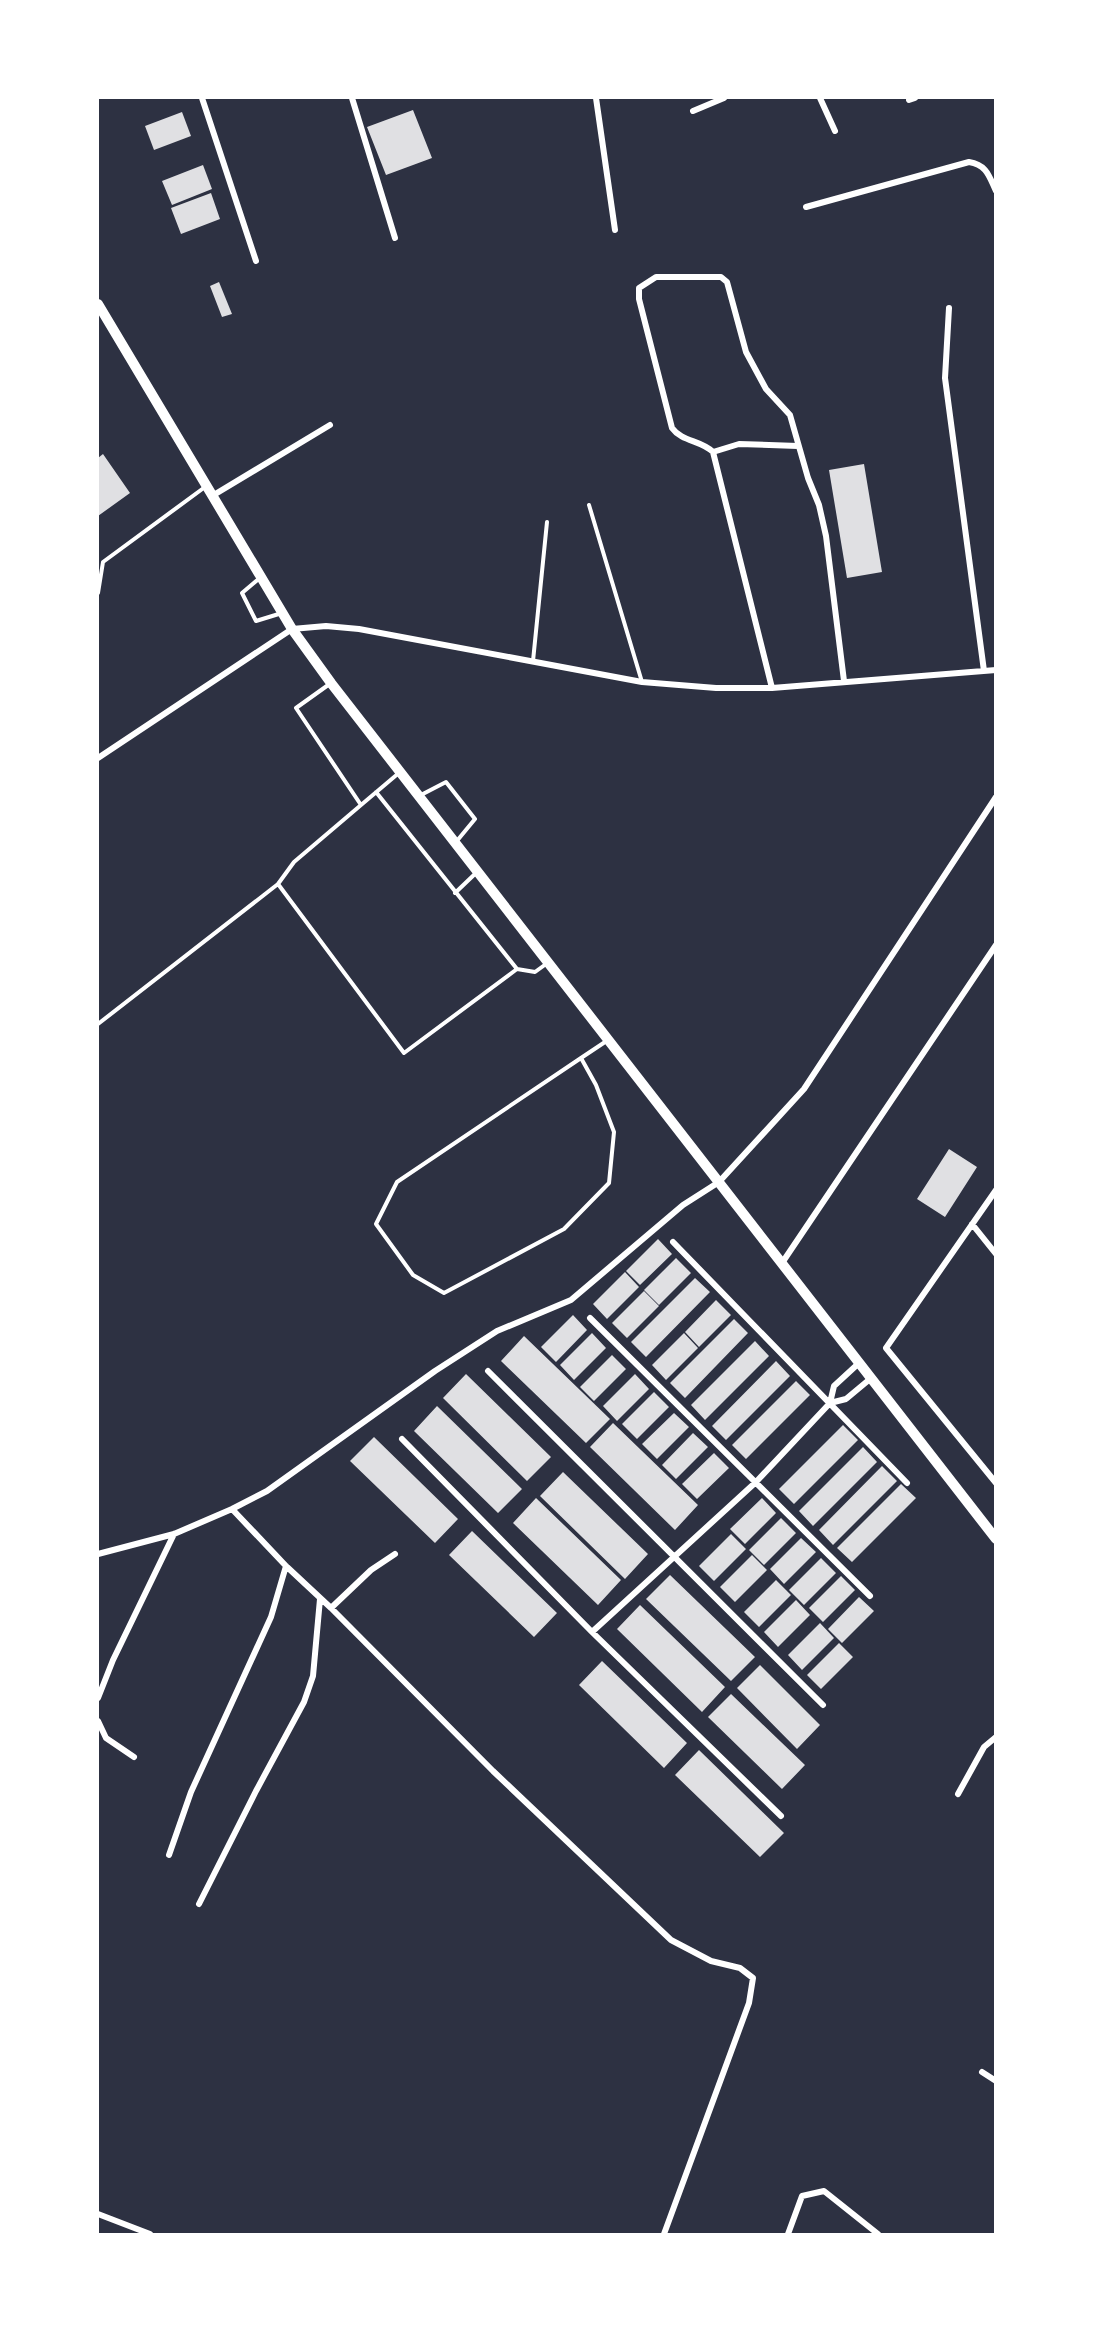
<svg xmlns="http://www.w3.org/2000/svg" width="1093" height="2332" viewBox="0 0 1093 2332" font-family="'Public Sans',sans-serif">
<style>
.building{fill:#e0e0e3}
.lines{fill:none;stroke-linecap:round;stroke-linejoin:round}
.service{stroke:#fff;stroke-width:4}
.minor{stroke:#fff;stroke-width:6}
.tertiary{stroke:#fff;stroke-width:10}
</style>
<rect width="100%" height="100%" fill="#2d3142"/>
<!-- building -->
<path class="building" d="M 413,110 L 432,158 L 386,175 L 367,127 Z
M 182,112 L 191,136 L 154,150 L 145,126 Z
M 203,165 L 212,189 L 172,205 L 162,181 Z
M 211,193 L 220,219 L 181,234 L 171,208 Z
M 219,282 L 232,314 L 222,317 L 210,286 Z
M 103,454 L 130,493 L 98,516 L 98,458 Z
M 864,464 L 882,572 L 847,578 L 829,470 Z
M 949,1149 L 977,1167 L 945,1217 L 917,1199 Z
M 658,1239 L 672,1254 L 640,1285 L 626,1271 Z
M 676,1258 L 691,1273 L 659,1305 L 644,1290 Z
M 625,1272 L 639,1287 L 607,1319 L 593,1304 Z
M 695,1278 L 710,1292 L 646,1357 L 631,1342 Z
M 644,1291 L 659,1306 L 627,1338 L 612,1323 Z
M 716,1300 L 731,1315 L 699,1347 L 685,1332 Z
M 573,1315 L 587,1330 L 556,1362 L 541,1347 Z
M 734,1319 L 748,1333 L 685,1398 L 670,1383 Z
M 592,1333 L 606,1348 L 574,1380 L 560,1365 Z
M 684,1333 L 698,1348 L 666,1380 L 652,1365 Z
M 524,1336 L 610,1419 L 586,1443 L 501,1361 Z
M 755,1341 L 769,1356 L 705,1420 L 691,1405 Z
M 612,1355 L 626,1369 L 594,1401 L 580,1387 Z
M 776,1361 L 790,1376 L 726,1440 L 712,1426 Z
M 466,1374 L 551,1457 L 527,1481 L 443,1398 Z
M 635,1374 L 649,1389 L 617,1421 L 603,1406 Z
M 796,1381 L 810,1395 L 746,1459 L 732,1445 Z
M 654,1392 L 669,1407 L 637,1439 L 622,1424 Z
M 437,1406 L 522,1489 L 498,1513 L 414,1431 Z
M 674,1413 L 689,1427 L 657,1459 L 642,1444 Z
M 613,1423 L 698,1505 L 675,1530 L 590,1447 Z
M 843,1425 L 858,1440 L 794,1504 L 779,1489 Z
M 693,1433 L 708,1447 L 676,1479 L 662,1465 Z
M 374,1437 L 458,1519 L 435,1543 L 350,1461 Z
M 863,1447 L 877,1462 L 813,1526 L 799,1511 Z
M 714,1453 L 729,1468 L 697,1499 L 682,1484 Z
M 882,1466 L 897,1481 L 833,1545 L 819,1530 Z
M 563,1472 L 648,1554 L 625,1579 L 540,1496 Z
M 901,1484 L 916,1498 L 852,1562 L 837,1548 Z
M 536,1498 L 621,1580 L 598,1605 L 513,1523 Z
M 762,1498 L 776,1513 L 745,1544 L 730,1529 Z
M 781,1518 L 796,1533 L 764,1565 L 749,1550 Z
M 472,1531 L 557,1613 L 534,1637 L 449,1555 Z
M 731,1534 L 746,1549 L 714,1581 L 699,1566 Z
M 801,1538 L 816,1552 L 784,1584 L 770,1569 Z
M 752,1555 L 767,1570 L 735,1602 L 720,1587 Z
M 821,1558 L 836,1573 L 804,1605 L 789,1590 Z
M 670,1575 L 755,1657 L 731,1681 L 646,1599 Z
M 841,1576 L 855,1590 L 823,1622 L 809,1608 Z
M 776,1580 L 791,1595 L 759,1627 L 744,1612 Z
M 859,1597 L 874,1611 L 842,1643 L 828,1629 Z
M 796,1600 L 810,1615 L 778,1647 L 764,1632 Z
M 640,1605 L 725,1687 L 702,1712 L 617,1629 Z
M 820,1623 L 834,1638 L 802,1670 L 788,1655 Z
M 839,1643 L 853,1657 L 821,1689 L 807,1675 Z
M 602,1661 L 687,1743 L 664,1768 L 579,1685 Z
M 760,1665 L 820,1725 L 797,1749 L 737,1688 Z
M 731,1694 L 805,1765 L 782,1789 L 708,1717 Z
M 699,1750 L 784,1833 L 760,1857 L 675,1775 Z"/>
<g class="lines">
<!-- service -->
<path class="service" d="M 589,505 L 642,682
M 261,577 L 242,593 L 256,621 L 282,613
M 98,593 L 103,562 L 205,487
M 533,661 L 547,522
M 331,683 L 296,708 L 361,805 L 294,862 L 278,884 L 404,1053 L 517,969 L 535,972 L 546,964
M 376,792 L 517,969
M 419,796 L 446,782 L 475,819 L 456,842
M 361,805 L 400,772
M 455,893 L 477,872
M 98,1024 L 278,884
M 581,1058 L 596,1085 L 614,1132 L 609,1183 L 564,1229 L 444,1293 L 413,1275 L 376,1224 L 397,1182 L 581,1058 L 608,1040"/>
<!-- minor -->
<path class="minor" d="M 202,98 L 256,261
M 352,98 L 395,238
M 596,98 L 615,230
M 820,98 L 835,131
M 909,100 L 915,98
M 693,111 L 724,98
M 806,207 L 969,162 C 987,165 989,176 996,191
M 949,308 L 945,378 L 984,671
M 713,452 L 739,444 L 798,446
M 212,496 L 330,425
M 772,688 L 713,452 C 701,440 682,442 672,428 L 639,299 L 639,288 L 656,277 L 721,277 L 727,282 L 746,352 L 766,389 L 790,415 L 808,478 L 819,505 L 826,536 L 844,681
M 98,758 L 292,629 L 326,626 L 359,629 L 642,682 L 716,688 L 772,688 L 996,670
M 996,1190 L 886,1348 L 996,1483
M 972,1224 L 996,1254
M 673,1242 L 907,1483
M 782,1263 L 996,945
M 590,1318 L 870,1596
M 488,1371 L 823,1705
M 830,1403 L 846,1399 L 870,1379
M 402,1439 L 592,1632 L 781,1816
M 232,1509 L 286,1566 L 331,1608 L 493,1771 L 671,1940 L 711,1961 L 740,1968 L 753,1978 L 749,2003 L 664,2234
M 98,1554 L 174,1534 L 232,1509 L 267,1491 L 435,1371 L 497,1331 L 571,1300 L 683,1205 L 719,1182 L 804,1089 L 996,797
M 331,1608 L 371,1570 L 395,1554
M 592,1632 L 756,1482 L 830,1403 L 834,1386 L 859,1363
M 98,1698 L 113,1660 L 174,1534
M 98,1721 L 106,1738 L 134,1757
M 958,1794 L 984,1747 L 996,1737
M 169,1855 L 191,1792 L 271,1617 L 286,1566
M 199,1904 L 256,1791 L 304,1702 L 313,1676 L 320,1599
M 982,2072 L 996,2081
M 98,2214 L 150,2234
M 788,2234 L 802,2196 L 824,2191 L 878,2234"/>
<!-- tertiary -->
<path class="tertiary" d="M 98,304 L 292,629 L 331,683 L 996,1539"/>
</g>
<!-- border -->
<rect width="1093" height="2332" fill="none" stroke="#ffffff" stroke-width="198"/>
</svg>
